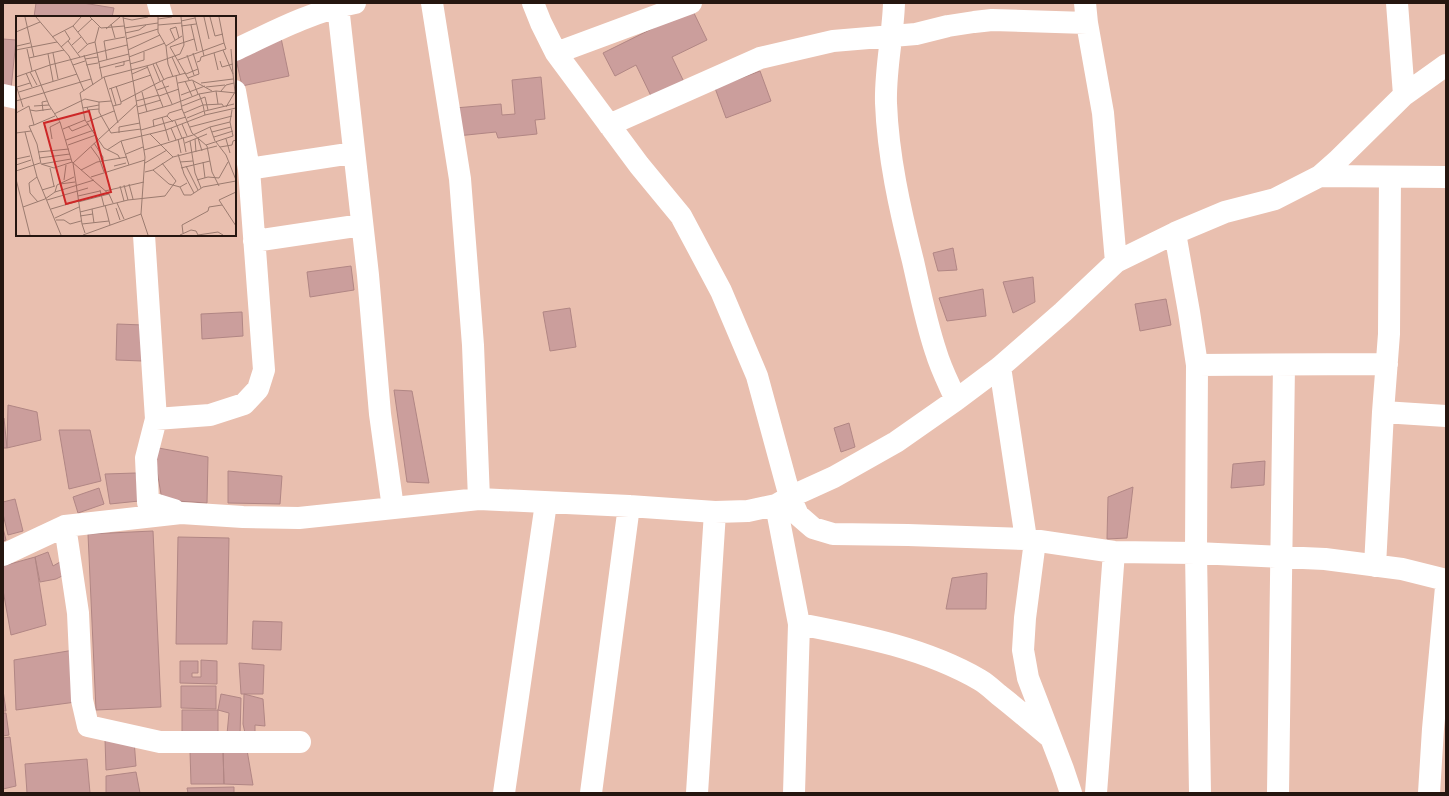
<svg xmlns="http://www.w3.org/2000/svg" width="1449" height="796" viewBox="0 0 1449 796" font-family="Barlow,sans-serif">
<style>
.building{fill:#cb9e9c;stroke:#b18684}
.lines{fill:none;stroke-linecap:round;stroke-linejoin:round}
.minor{stroke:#fff;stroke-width:22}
.inset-road{fill:none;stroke:#9b7b6f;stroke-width:1}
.view{fill:#cd2727;fill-opacity:0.15;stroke:#cd2727;stroke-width:2}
.inset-edge{fill:none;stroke:#251610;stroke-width:2}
</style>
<rect width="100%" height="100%" fill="#e9bfaf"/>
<!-- building -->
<path class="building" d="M 36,3 L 83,3 L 114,8 L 112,17 L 34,17 Z
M 692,9 L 707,40 L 672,57 L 684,82 L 652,98 L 636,65 L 615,76 L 603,53 Z
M 281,38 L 289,76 L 242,86 L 236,59 Z
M 3,39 L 16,40 L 11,89 L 3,88 Z
M 760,71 L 771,101 L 726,118 L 715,88 Z
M 541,77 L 545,119 L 535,120 L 537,134 L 498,138 L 496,132 L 457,136 L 455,108 L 501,104 L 502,115 L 515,114 L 512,80 Z
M 953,248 L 957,270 L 938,271 L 933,253 Z
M 351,266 L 354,290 L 310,297 L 307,272 Z
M 1033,277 L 1035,302 L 1013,313 L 1003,282 Z
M 983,289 L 986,316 L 947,321 L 939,298 Z
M 1166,299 L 1171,325 L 1140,331 L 1135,304 Z
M 570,308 L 576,347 L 550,351 L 543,312 Z
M 242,312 L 243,336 L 202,339 L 201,314 Z
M 117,324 L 143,325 L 142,361 L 116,360 Z
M 394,390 L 412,391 L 429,483 L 407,482 Z
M 8,405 L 37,412 L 41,440 L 7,448 Z
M 4,418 L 7,448 L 3,448 L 3,419 Z
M 849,423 L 855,447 L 841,452 L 834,428 Z
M 59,430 L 90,430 L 101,481 L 69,489 Z
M 153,447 L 208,457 L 207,503 L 162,500 Z
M 1265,461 L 1264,485 L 1231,488 L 1233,464 Z
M 228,471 L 282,476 L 280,504 L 228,503 Z
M 136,473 L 139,501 L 110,504 L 105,474 Z
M 1133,487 L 1127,538 L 1107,539 L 1108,497 Z
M 99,488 L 104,504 L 78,513 L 73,497 Z
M 15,499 L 23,531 L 8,535 L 3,514 L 3,502 Z
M 3,528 L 6,540 L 3,541 Z
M 153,531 L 161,707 L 96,710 L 88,534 Z
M 178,537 L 229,538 L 227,644 L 176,644 Z
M 48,552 L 53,566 L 60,562 L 72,571 L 56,579 L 40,582 L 35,557 Z
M 35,557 L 46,625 L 11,635 L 3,590 L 3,566 Z
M 987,573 L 986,609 L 946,609 L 952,578 Z
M 253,621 L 282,622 L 281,650 L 252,649 Z
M 74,650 L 76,702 L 16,710 L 14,660 Z
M 201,660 L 217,661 L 217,684 L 180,683 L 180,661 L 198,661 L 198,673 L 192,673 L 192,677 L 201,677 Z
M 239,663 L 264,665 L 263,694 L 241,694 Z
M 181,686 L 216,686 L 216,709 L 181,708 Z
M 3,690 L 6,711 L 3,711 Z
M 221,694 L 241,698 L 240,736 L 227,734 L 229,713 L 218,710 Z
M 244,694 L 263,699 L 265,726 L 255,725 L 255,734 L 245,733 L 243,724 Z
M 182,710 L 218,710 L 218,734 L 182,734 Z
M 3,713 L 6,713 L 9,735 L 3,736 Z
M 10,737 L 16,786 L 3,789 L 3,738 Z
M 105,739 L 134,740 L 136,766 L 106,770 Z
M 223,750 L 224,784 L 191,784 L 190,751 Z
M 223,750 L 247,750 L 253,785 L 224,784 Z
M 87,759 L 90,793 L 27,793 L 25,764 Z
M 136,772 L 140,793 L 106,793 L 106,776 Z
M 234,787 L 234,793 L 188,793 L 187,788 Z"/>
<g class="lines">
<!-- minor -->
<path class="minor" d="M 158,3 L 162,17
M 432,3 L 460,179 L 473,345 L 479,499
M 533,3 L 541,23 L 556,53 L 639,165 L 681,216 L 721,291 L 757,376 L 790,497 L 798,515 L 813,528 L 833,534 L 908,535 L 1026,539 L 1114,552 L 1196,553 L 1325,559 L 1402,569 L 1446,580
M 894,3 C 893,36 885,69 886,103 C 888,156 900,210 913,261 C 920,292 926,322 936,352 C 941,369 949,384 956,400
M 1085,3 L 1087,23 L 1103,113 L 1116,262
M 1397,3 L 1404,95
M 338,6 L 368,275 L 380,414 L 393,508
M 235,50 C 273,32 313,11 355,3
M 556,53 L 691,3
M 3,95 L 17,98
M 609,125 L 760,58 L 833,41 L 916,34 L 948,26 L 974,22 L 992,20 L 1087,23
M 249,169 L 353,153
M 1320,176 L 1446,177
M 1175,233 L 1189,312 L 1197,365 L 1196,553 L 1200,793
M 144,235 L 156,419 L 146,458 L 148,502 L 174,510
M 254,241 L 362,225
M 1197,365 L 1387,364
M 1000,367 L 1026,539
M 1383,412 L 1446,416
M 156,419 L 210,415 L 244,404 L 258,389 L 264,370 L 249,169 L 235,91
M 776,505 L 799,624 L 794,793
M 65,526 L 78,613 L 82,700 L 88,726 L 160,742 L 300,742
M 1035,541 L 1025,618 L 1023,650 L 1028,678 L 1063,769 L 1071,793
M 3,555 L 65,526 L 181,513 L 243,517 L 299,518 L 479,499 L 629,506 L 715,512 L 748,511 L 776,505 L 790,497 L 834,477 L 896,442 L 956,400 L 1000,367 L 1063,312 L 1116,262 L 1175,233 L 1225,212 L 1275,199 L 1320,176 L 1337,161 L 1404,95 L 1446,65
M 1375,566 L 1383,412 L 1389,334 L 1390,177
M 799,624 C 861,636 925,648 980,680 C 987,684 993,690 999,695 C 1017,709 1034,724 1051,738
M 504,793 L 546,503
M 591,793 L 629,506
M 697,793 L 715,512
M 1096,793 L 1114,552
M 1278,793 L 1284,365
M 1429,793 L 1433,729 L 1446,587"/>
</g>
<!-- overview -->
<g transform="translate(16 16)">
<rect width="220" height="220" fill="#e9bfaf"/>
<path class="inset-road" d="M 9,1 L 18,41M 20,1 L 53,40 L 68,75M 65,1 L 57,10 L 71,28M 74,1 L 85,12 L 108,10M 107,1 L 129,141 L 125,198 L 132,219M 142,1 L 142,16 L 150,30 L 152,48 L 157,61M 179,1 L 188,40M 188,1 L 193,23M 194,1 L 199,20 L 207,18M 107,2 L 116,4 L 132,1M 142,3 L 156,1M 165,5 L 179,2M 95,8 L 99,22M 142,9 L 165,7M 175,9 L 181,35M 165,10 L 180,8M 83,11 L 79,26 L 86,62M 108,12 L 142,7M 90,13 L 104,1M 0,16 L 24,6M 62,16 L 76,3M 109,17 L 123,14 L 130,9M 36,21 L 57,10M 110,23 L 142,13M 159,24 L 154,13 L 160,11 L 163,22M 52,25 L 64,41M 56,29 L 65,21M 1,30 L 14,27M 150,30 L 166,20M 45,31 L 54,23 L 49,15M 11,33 L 16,55M 215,33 L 217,58M 0,34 L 41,26M 112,34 L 144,19M 207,34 L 217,58 L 219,76 L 210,91M 37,37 L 42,63M 62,37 L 72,28 L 79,26M 198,37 L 202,54M 32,38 L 37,65M 68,39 L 77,69M 171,39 L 178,59M 113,41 L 149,27M 156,41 L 164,59M 13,42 L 48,34M 69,43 L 82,41M 91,44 L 88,25 L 109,21M 162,44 L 208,27 L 203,1M 204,45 L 206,51 L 217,48M 82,46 L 113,38M 181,46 L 184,45 L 185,41 L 210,33 L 208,27M 140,47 L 148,64M 114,48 L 128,44 L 128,36M 137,48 L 144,65M 57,49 L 69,45M 70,49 L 82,47M 131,50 L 147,91M 99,51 L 108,49 L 108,45M 83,52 L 114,44M 19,54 L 33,89 L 44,106 L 56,146 L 93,178 L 97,187M 14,56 L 21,69M 10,57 L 16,71M 116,58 L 132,51M 170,58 L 182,53 L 177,37M 160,60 L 166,93 L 176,117 L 191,130 L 196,156 L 203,170M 0,61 L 34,49 L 111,29M 88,61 L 102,107M 172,62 L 183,58 L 182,53M 173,64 L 154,31 L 178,23M 146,65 L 156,88M 169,65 L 176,80M 177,65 L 182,78M 162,67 L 176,64 L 196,75M 185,67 L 217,63M 0,69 L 7,91M 100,70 L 105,86M 1,71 L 14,67M 190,71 L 209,69M 95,72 L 100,89M 93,73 L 135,59M 141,74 L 153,70M 200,75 L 202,88M 205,75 L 210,69 L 218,67M 3,76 L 61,58M 126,76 L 131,96M 165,79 L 189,70M 143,80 L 163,73M 189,81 L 192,94M 0,85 L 75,63M 95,85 L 83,86 L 83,96 L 95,117 L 125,113M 120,85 L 143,79M 18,90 L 33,89M 97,90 L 105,88 L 105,86 L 151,62 L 170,57M 166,90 L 189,81M 71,91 L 72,94 L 83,93M 121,91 L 145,84M 67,92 L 83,89M 14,94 L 18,109 L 39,100M 27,95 L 26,86 L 31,85M 189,95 L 218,88M 0,97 L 13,90 L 14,94 L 20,95 L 35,93M 168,97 L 187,89 L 183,78M 38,98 L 69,83 L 83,86M 122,98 L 155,89 L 183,78 L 200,75 L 220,77M 189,99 L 187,89 L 206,88 L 208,91M 151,100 L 153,97 L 166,93M 146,101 L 153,125M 171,102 L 188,95M 159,105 L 166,122M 71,106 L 98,95M 166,108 L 171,120M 18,109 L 13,110 L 21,128 L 25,148 L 38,152 L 56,146M 52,110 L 56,115 L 73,108M 138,111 L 137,104 L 151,100 L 157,106M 174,111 L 216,100M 155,112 L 160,124M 47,113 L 69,104M 125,114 L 170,101M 9,116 L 21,161 L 45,219M 196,116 L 215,111M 0,117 L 15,115M 103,117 L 103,111 L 124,107M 177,119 L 194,111M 167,121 L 170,136M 198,121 L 217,115M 182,122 L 186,135M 36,123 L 34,111 L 44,106M 162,123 L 165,137M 179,123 L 180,136M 210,123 L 214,137M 50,124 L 78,114M 105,125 L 113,149M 174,125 L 179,157 L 185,172M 199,125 L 194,111 L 214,106M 200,126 L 210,139 L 220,164M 78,127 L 87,141 L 87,145M 169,127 L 191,118M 52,129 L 80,119M 190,129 L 217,120 L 214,106 L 216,94M 75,131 L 83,142 L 88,156M 204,131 L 216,129 L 217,125 L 220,124M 91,134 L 105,125 L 150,114 L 189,99 L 220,92M 128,134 L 177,119M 22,136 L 53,133M 110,138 L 127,131M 162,138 L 168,158 L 178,177M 157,141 L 201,130M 23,142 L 54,138M 0,143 L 14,140M 104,143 L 102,139 L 88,132 L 69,104 L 64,77 L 88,61 L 134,49 L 164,38 L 168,29 L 165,1M 164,146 L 177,145M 187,146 L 189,162M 57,147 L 121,88M 57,147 L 66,208 L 69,217M 129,147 L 151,134M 26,148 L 55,143M 0,149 L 15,144M 98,150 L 110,147M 170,150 L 182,174M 34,152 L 38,170M 165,152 L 194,145M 65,154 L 81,146 L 111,141M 137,154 L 153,168 L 164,171 L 171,167M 0,155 L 24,147M 129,156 L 137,154 L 157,141 L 134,118M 21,161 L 13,167 L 14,177 L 22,186M 75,161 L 129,144M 0,163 L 14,219M 48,164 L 50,149M 181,164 L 192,161 L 203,162 L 212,146M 44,168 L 59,166M 113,168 L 117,183M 108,169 L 112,184M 104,170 L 108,185M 164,171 L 168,179 L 175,179 L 187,171 L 220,165M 26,174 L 39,170M 84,174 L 88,190M 89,175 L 128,166M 39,176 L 41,169 L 58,161M 220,176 L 203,184 L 220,210M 62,180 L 84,175M 31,184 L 72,172M 62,186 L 93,178M 101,187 L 108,203M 89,189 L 94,209M 7,191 L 29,183 L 39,176 L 78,164M 100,192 L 104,204M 35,193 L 62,185M 76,193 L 78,207M 64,196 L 112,184 L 149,180 L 160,165 L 146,147M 64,200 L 77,198M 39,202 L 63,191M 40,204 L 48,204 L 54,208 L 65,205M 66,208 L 93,205M 167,217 L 166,209 L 192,195 L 193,191 L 206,189M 67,219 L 125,198M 164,219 L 175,214 L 180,215 L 182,219M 182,219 L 202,216 L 207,219"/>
<path class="view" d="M 73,95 L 95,176 L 50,188 L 28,107 Z"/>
<rect width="220" height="220" class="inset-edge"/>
</g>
<!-- border -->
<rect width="1449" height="796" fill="none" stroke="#251610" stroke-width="8"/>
</svg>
